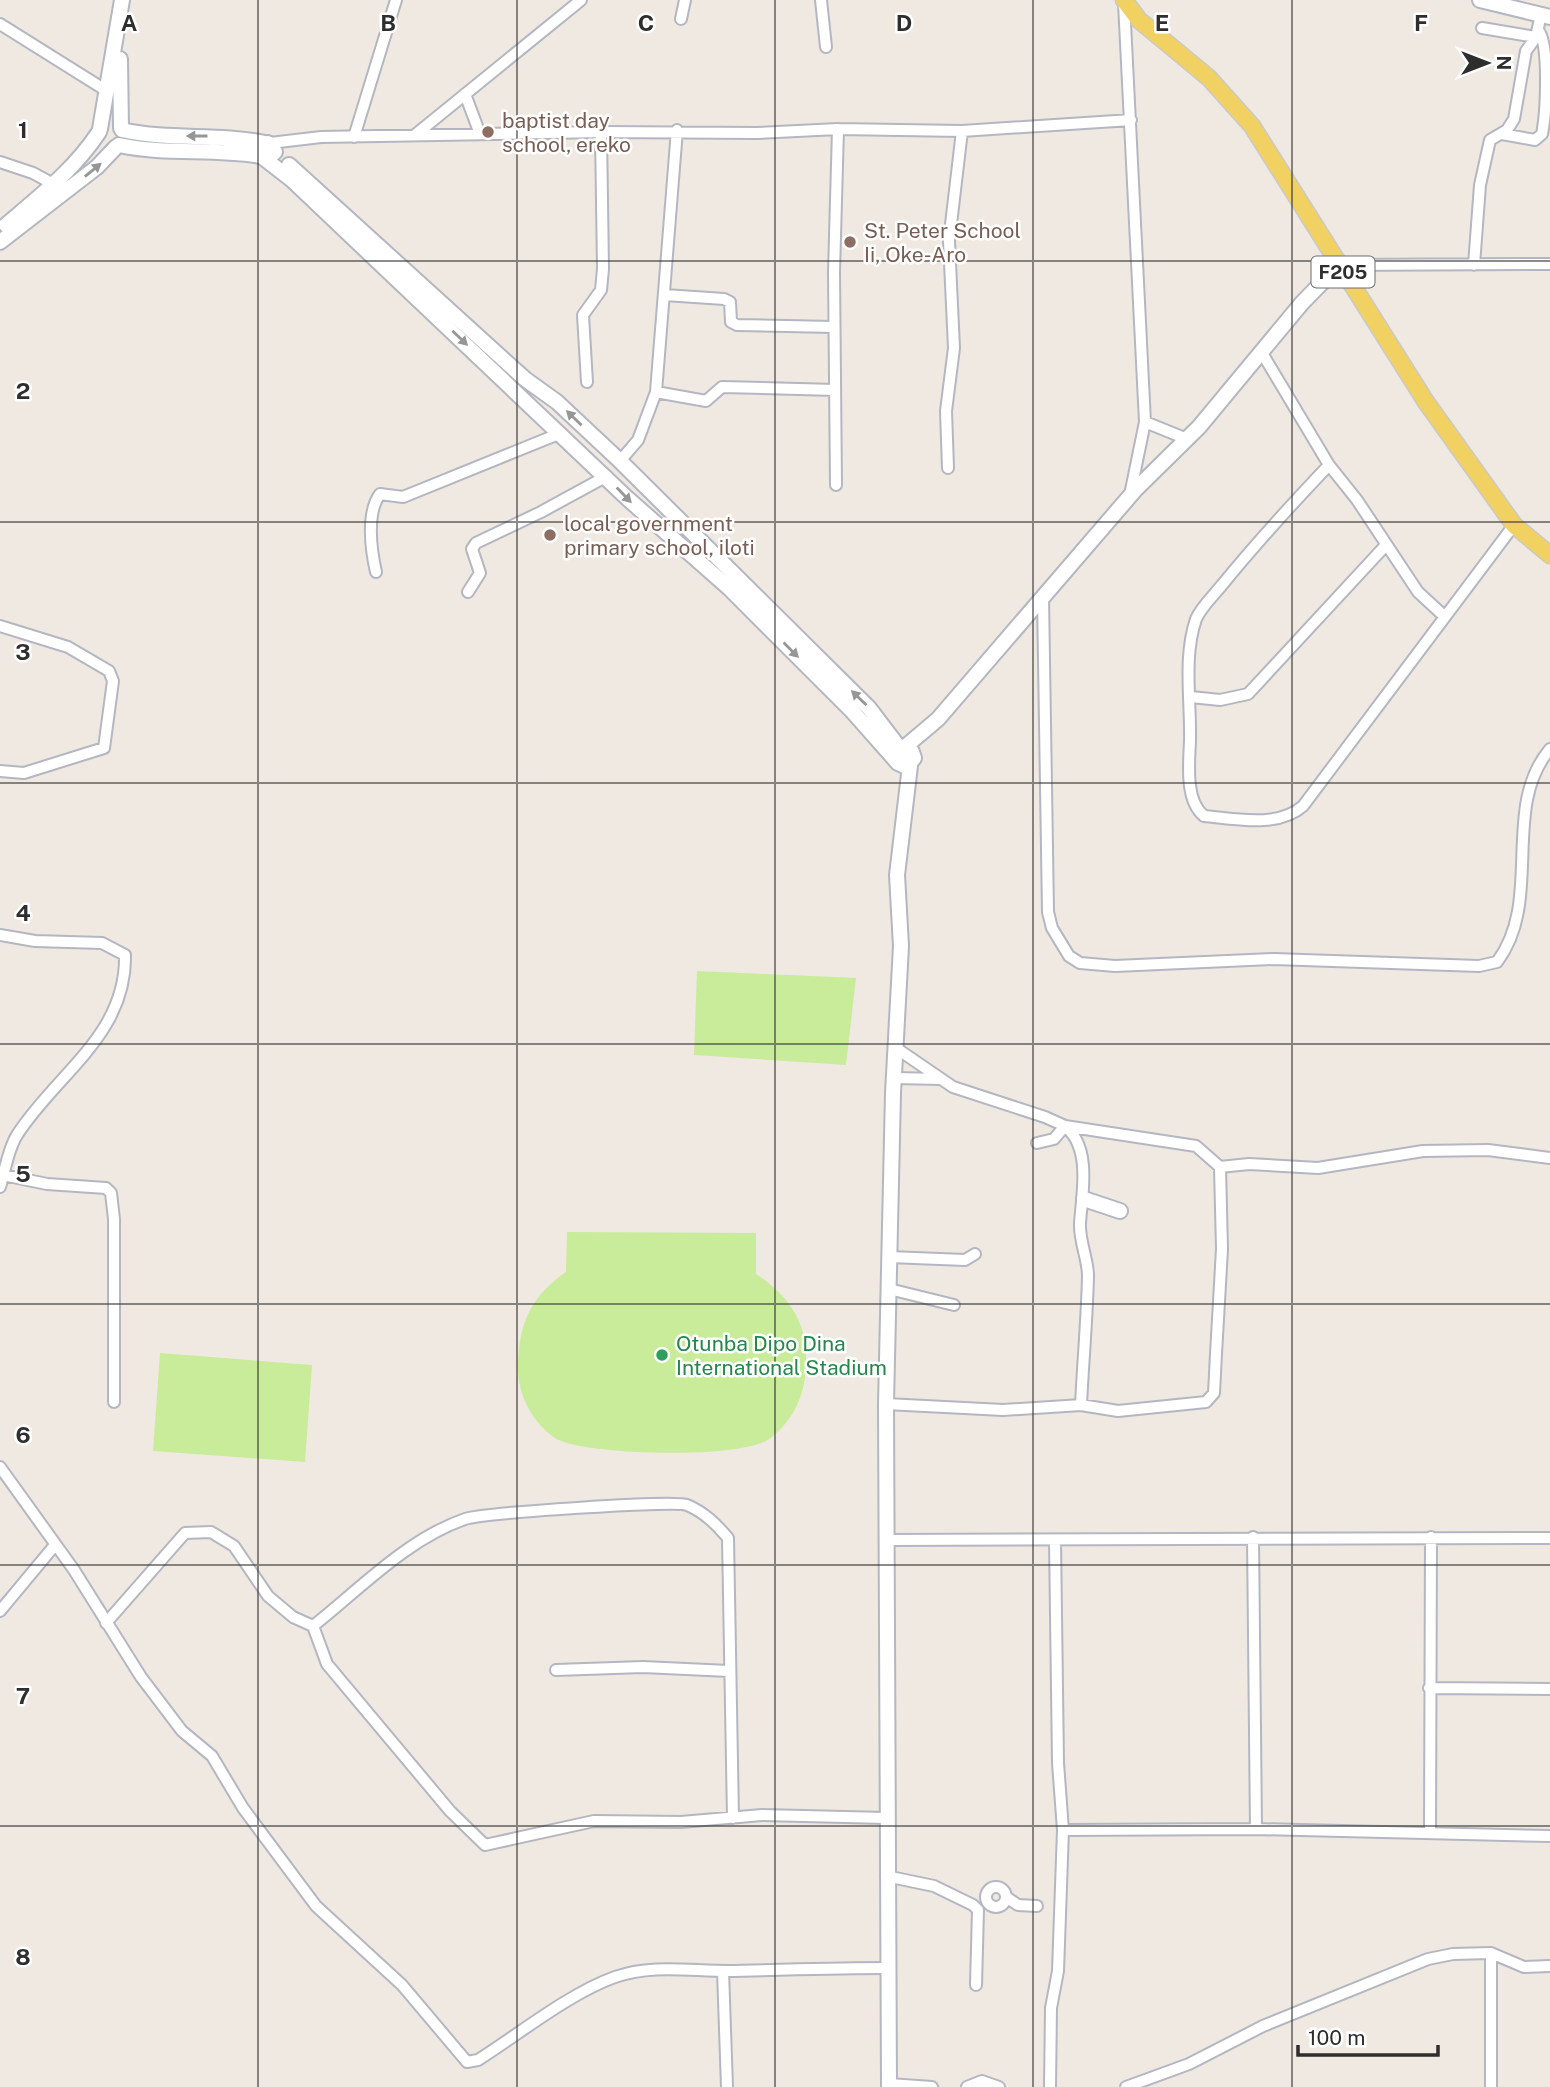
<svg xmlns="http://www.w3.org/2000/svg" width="1550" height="2087" viewBox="0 0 1550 2087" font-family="'Public Sans',sans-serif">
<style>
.pitch{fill:#c9ec9a}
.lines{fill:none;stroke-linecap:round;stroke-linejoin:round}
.street-casing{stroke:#b4b7c1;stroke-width:14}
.secondary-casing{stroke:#b4b7c1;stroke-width:18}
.primary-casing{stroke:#c9c9c9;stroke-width:19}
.street{stroke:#fff;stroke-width:10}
.secondary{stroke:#fff;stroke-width:14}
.primary{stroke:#f2d163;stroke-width:16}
.oneway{fill:#969696}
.grid{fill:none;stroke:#2e2e2e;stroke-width:2;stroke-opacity:0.55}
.education-dot{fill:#8d6e63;stroke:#fff;stroke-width:2.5}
.leisure-dot{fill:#2e9e5b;stroke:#fff;stroke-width:2.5}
.labels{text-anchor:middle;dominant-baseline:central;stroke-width:5;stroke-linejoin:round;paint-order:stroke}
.shield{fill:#fff;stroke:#6d6d6d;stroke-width:2}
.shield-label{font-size:19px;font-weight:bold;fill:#2e2e2e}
.education-label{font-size:21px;fill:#785e54;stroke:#fff;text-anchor:start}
.leisure-label{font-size:21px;fill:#27864d;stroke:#fff;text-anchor:start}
.grid-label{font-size:23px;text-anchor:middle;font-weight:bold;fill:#2e2e2e;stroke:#fff;stroke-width:5;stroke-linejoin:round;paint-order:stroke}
</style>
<rect width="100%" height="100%" fill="#efe9e1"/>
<!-- pitch -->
<path class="pitch" d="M 697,971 L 856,978 L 846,1065 L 694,1055 Z
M 567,1232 L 756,1233 L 756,1274 C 785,1293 806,1319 806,1356 C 807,1389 797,1418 769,1439 C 743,1459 583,1456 555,1438 C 532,1422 517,1394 518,1365 C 519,1323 531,1296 566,1272 Z
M 160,1353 L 312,1365 L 305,1462 L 153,1451 Z"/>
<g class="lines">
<!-- street casing -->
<g class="street-casing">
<path id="street" d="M 821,0 L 826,47
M 1124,3 L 1145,422 L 1130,495
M 681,19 L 685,0
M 0,24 L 107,91
M 1482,28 L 1536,37
M 465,94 L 480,134
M 1502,134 L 1535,140 L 1542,134 C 1546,114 1550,44 1538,30
M 415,135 L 581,0
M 354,137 L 396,0
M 270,143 L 321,137 L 601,132 L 757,133 L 838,129 L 962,131 L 1131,120
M 0,162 L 33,173 L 55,185
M 1339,265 L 1550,264
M 1474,265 L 1480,185 L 1490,140 L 1507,130 L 1514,119 L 1526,51 L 1536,37 L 1541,14
M 665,295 L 724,299 L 730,302 L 731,322 L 737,325 L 834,327
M 1262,353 L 1329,465 L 1357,500 L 1418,592 L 1443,615
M 587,382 L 583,315 L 601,290 L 603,269 L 601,132
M 656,392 L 706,401 L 722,387 L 835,390
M 1145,422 L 1187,439
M 620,461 L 638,440 L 656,392 L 677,130
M 1329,465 C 1292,504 1256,543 1222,585 C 1214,595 1201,607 1196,619 C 1183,657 1191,701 1190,741 C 1189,764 1185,801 1204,816 C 1236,819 1278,828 1303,806 L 1514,525
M 948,468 L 946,411 L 954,348 L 949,241 L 962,131
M 836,485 L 834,272 L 838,129
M 376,572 C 371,550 366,513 380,494 L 403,497 L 561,433
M 468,592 L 480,573 L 472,549 L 476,543 L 541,512 L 607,476
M 1043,597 L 1048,912 L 1052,928 L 1069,956 L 1080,963 L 1115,966 L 1274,959 L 1479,966 L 1497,962 C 1544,900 1500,808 1550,749
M 0,626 L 68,647 L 109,671 L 113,681 L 104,748 L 24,773 L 0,771
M 1191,697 L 1220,700 L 1248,694 L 1386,545
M 0,935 L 35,941 L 102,943 L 125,955 C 127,1035 55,1075 17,1135 C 8,1149 5,1171 0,1187
M 896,1048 L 953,1087 L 1045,1117 L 1065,1126 L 1196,1146 L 1220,1167 L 1249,1164 L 1318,1168 L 1423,1151 L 1488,1150 L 1550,1158
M 894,1078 L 941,1079
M 1037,1143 L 1054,1139 L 1065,1126 C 1092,1148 1082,1194 1080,1223 C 1079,1241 1088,1259 1088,1276 C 1087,1319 1083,1362 1081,1405
M 3,1175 L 47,1184 L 106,1188 L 111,1193 L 114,1219 L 114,1402
M 889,1257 L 965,1260 L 975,1254
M 889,1289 L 954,1305
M 886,1404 L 1003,1410 L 1081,1405 L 1118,1411 L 1206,1402 L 1214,1393 L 1216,1354 L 1222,1249 L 1220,1167
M 0,1467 L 74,1570 L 141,1677 L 182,1731 L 212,1756 L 243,1808 L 316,1906 L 402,1985 L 467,2062 L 478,2060 C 519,2034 570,1993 615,1977 C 651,1964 690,1971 727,1971 C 780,1970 834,1968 887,1968
M 1253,1537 L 1256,1829
M 888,1540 L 1550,1538
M 0,1611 L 55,1545
M 106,1623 L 185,1533 L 211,1532 L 234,1546 L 268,1596 L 293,1617 L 313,1626 C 360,1589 407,1539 465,1519 C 482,1513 675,1500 687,1505 C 704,1512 716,1524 728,1538 L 733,1818
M 313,1626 L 327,1664 L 450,1811 L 485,1845 L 594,1821 L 681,1822 L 762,1815 L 886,1818
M 556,1670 L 643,1667 L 729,1671
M 1429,1688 L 1550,1689
M 1063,1830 L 1256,1829 L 1550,1836
M 1430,1832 L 1431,1537
M 886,1876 L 934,1886 L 973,1905 L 978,1910 L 976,1985
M986 1897a10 10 0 1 1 20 0a10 10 0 1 1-20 0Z
M 1006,1897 L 1018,1905 L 1037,1906
M 1491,1953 L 1491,2087
M 723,1971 L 727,2087
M 889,2084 L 932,2087
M 967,2087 L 982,2081 L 999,2087
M 1050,2087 L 1051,2008 L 1058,1971 L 1063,1830 L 1058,1763 L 1055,1540
M 1126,2087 L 1189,2064 L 1263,2026 L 1428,1959 L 1453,1954 L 1491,1953 L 1524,1967 L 1550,1966"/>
</g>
<!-- secondary casing -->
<g class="secondary-casing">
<path id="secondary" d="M 1480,0 L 1550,17
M 120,59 L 121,128
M 100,129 L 122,0
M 122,130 C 169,141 217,133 265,143
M 119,145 C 165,155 214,148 261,156
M 266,159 L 275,152 L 268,143 L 259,148 L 261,156 L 292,180 L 627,498 L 729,588 L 853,712 L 898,763
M 289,165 L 525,379 L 557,402 L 620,461 L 869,708 L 901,750
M 6,225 C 40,196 74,170 99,132
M 0,242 L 97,167 L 116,147
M 904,750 L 912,752 L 914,758 L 907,767 L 898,763 L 899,752 L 938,719 L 1136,489 L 1199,427 L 1302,303 L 1339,265
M 1084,1199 L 1120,1211
M 889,2087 L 886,1404 L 893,1093 L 901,946 L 897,875 L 910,766"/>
</g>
<!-- primary casing -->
<g class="primary-casing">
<path id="primary" d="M 1124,0 L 1139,20 L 1209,78 L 1252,126 L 1426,402 L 1514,525 L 1550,555"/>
</g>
<!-- street -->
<use href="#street" class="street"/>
<!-- secondary -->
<use href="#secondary" class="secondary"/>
<!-- primary -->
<use href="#primary" class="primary"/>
</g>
<!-- one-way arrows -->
<defs><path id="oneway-solid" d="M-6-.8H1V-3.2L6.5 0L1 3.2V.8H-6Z" transform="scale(1.75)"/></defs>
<g class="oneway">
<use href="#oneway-solid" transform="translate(197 136) rotate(180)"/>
<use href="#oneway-solid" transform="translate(93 170) rotate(-39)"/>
<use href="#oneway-solid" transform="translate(460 338) rotate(44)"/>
<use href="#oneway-solid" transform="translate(574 418) rotate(-136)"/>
<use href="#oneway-solid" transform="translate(624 495) rotate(46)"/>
<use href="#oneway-solid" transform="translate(791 650) rotate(45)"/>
<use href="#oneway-solid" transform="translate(859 698) rotate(-136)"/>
</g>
<!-- grid -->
<path class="grid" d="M 258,0 L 258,2087M 517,0 L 517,2087M 775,0 L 775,2087M 1033,0 L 1033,2087M 1292,0 L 1292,2087M 0,261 L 1550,261M 0,522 L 1550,522M 0,783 L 1550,783M 0,1044 L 1550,1044M 0,1304 L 1550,1304M 0,1565 L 1550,1565M 0,1826 L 1550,1826"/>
<!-- markers -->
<g class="education-dot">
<circle cx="488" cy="132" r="7"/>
<circle cx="850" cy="242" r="7"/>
<circle cx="550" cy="535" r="7"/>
</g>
<circle class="leisure-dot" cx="662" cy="1355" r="7"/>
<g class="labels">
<!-- shield labels -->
<rect class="shield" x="1311.5" y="256.5" width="63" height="31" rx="5"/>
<g class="shield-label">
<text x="1343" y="272">F205</text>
</g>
<!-- education labels -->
<g class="education-label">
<text x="502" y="120">baptist day<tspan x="502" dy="24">school, ereko</tspan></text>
<text x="864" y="230">St. Peter School<tspan x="864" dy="24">Ii, Oke-Aro</tspan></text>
<text x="564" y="523">local government<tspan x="564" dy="24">primary school, iloti</tspan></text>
</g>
<!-- leisure labels -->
<g class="leisure-label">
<text x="676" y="1343">Otunba Dipo Dina<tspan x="676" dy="24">International Stadium</tspan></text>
</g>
</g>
<g class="grid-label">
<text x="129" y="31">A</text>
<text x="388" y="31">B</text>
<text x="646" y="31">C</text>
<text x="904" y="31">D</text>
<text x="1162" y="31">E</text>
<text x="1421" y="31">F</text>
<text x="23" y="138">1</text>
<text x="23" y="399">2</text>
<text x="23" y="660">3</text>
<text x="23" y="921">4</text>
<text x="23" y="1182">5</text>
<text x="23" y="1443">6</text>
<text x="23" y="1704">7</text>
<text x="23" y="1965">8</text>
</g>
<!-- north arrow -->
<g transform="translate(1487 63) rotate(90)" stroke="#ffffff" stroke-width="5" paint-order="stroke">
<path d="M0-5L12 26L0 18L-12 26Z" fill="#2e2e2e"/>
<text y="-10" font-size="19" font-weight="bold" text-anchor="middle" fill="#2e2e2e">N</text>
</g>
<!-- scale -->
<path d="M1298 2045v10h140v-10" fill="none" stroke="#2e2e2e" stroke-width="3.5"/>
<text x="1308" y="2045" font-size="21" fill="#2e2e2e" stroke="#ffffff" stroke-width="5" paint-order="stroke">100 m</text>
</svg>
